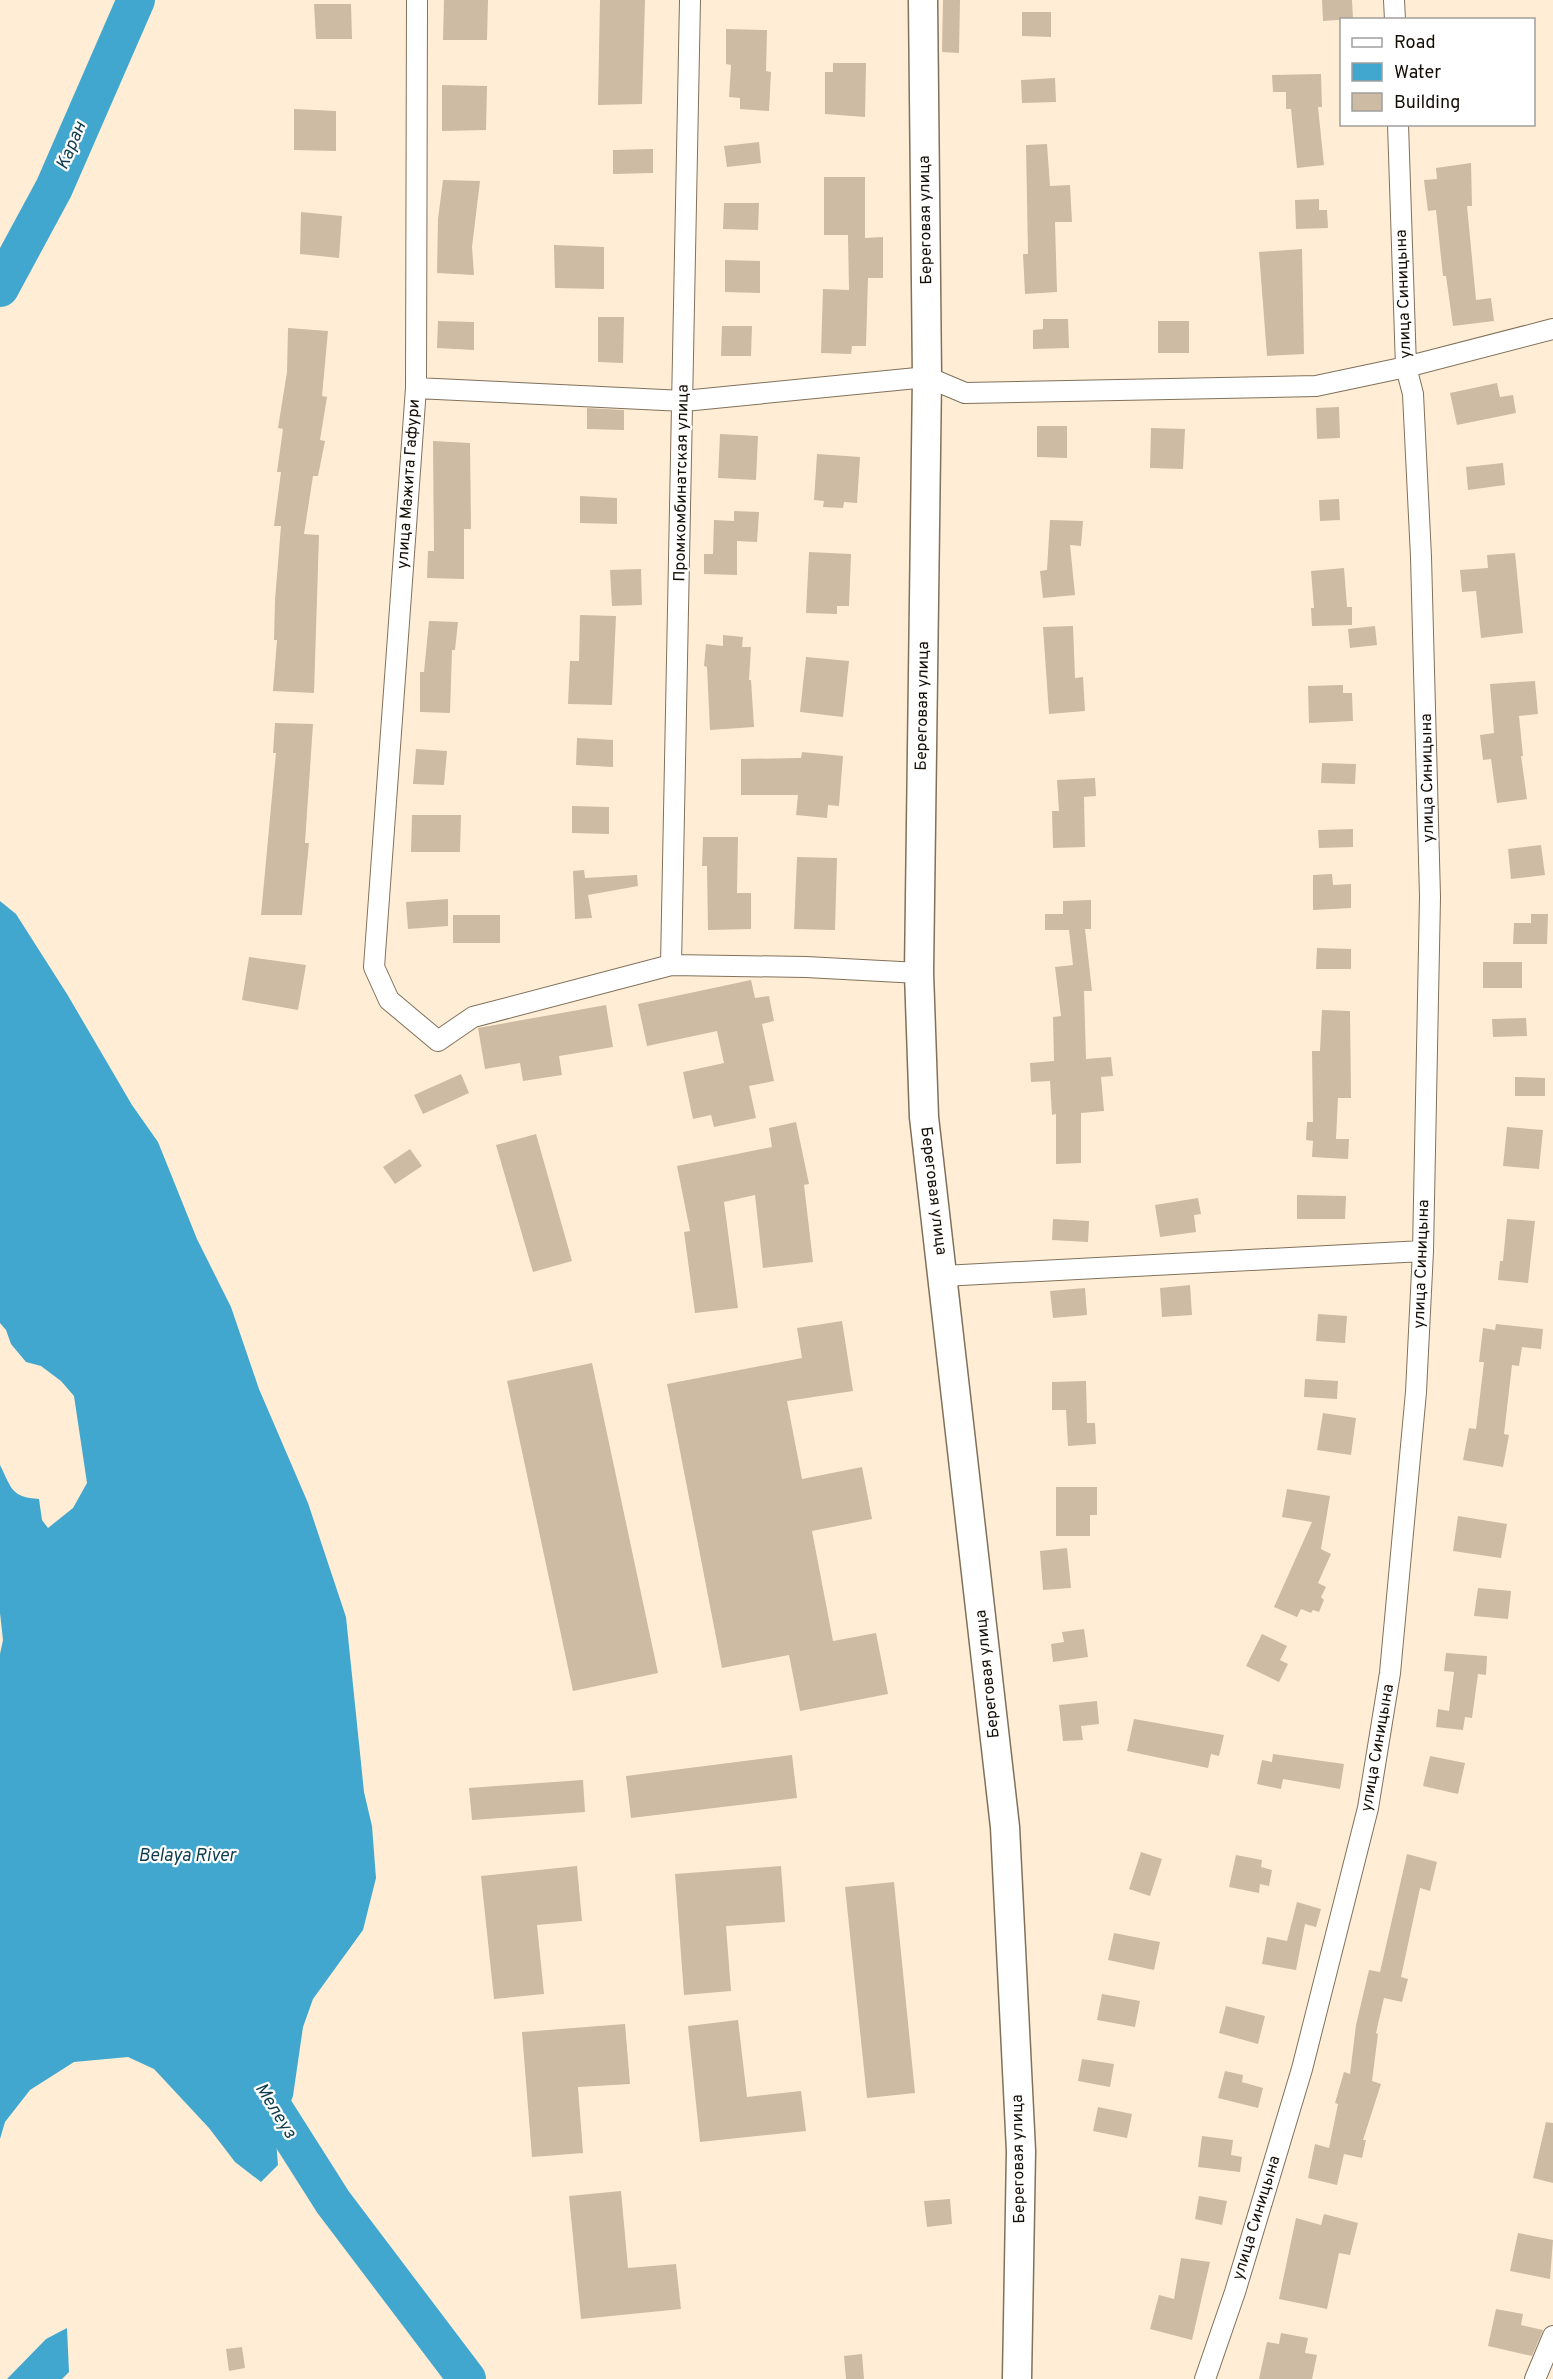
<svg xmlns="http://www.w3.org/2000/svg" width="1553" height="2379" viewBox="0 0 1553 2379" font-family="Overpass,sans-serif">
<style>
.water{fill:#42a7ce}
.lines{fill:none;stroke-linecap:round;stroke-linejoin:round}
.river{stroke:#42a7ce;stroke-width:38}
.building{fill:#cdbba4}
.minor-casing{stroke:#80715b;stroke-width:22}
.secondary-casing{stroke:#80715b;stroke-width:31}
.minor{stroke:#fff;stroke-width:20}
.secondary{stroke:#fff;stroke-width:28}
.labels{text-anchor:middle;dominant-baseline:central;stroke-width:4.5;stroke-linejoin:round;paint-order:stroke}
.street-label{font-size:16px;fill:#150f07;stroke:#fff}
.water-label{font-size:18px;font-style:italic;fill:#0f3c4d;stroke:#fff}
</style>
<rect width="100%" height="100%" fill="#ffeed5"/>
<!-- water -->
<path class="water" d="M 0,901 L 16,914 L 67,994 L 132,1105 L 158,1142 L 197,1239 L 231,1307 L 259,1389 L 308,1503 L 346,1617 L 364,1792 L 372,1826 L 376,1878 L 363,1930 L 313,1999 L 303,2027 L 293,2096 L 276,2140 L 278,2165 L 261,2182 L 235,2162 L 209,2128 L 154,2069 L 128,2057 L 74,2062 L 30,2090 L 5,2122 L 0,2139 L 0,1654 L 3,1640 L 0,1613 L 0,1465 C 12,1489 11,1497 39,1499 L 42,1520 L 48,1528 L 73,1508 L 87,1483 L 74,1396 L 61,1381 L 41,1366 L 26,1362 L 11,1344 L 6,1330 L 0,1323 Z
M 67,2328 L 69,2372 L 62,2379 L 7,2379 L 46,2339 Z"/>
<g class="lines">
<!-- river -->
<path class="river" d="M 0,288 L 54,188 L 136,0
M 255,2079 L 333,2202 L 467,2379"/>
</g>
<!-- building -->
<path class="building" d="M 444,0 L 488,0 L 487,40 L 443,40 Z
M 600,0 L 645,0 L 642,104 L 598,105 Z
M 943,0 L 960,0 L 959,53 L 942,52 Z
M 1322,0 L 1352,0 L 1353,19 L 1323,21 Z
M 314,4 L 351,4 L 352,39 L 316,39 Z
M 1022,12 L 1051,12 L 1051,37 L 1022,36 Z
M 726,29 L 767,30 L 766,71 L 771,72 L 769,111 L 740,109 L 740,98 L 729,97 L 731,65 L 726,64 Z
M 833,63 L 866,63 L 865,117 L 825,114 L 825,72 L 833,72 Z
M 1321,74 L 1322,107 L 1318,107 L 1324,165 L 1297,168 L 1291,109 L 1286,109 L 1286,92 L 1273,92 L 1272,75 Z
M 1055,78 L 1056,102 L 1022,103 L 1021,80 Z
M 442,85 L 487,86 L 486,130 L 442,131 Z
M 294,109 L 336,111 L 336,151 L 294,150 Z
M 759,142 L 761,163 L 727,167 L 724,146 Z
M 1047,144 L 1050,186 L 1070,185 L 1072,222 L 1055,222 L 1057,292 L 1025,294 L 1023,254 L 1028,254 L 1026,145 Z
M 653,149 L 653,173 L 613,174 L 613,150 Z
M 1471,163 L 1472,206 L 1467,206 L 1476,300 L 1491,298 L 1494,321 L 1453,326 L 1446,276 L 1443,276 L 1436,210 L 1428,211 L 1424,180 L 1437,179 L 1436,168 Z
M 824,177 L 865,177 L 865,238 L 883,237 L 883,278 L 868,278 L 866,346 L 852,346 L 851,354 L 821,353 L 823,289 L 849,290 L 848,235 L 824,235 Z
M 443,180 L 480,181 L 472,247 L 474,275 L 437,273 L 438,219 Z
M 1319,199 L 1319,210 L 1327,210 L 1328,228 L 1296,229 L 1295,200 Z
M 724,203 L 759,203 L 758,230 L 723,229 Z
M 301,212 L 342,216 L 339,258 L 300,254 Z
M 554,245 L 604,247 L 604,289 L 555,288 Z
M 1302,249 L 1304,354 L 1267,356 L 1259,252 Z
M 725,260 L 760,261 L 760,293 L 725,292 Z
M 598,317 L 624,317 L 623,363 L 598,362 Z
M 1043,319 L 1068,319 L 1069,348 L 1033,349 L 1033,330 L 1043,329 Z
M 438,321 L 474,322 L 474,350 L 437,348 Z
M 1158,321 L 1189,321 L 1189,353 L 1158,353 Z
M 722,326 L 752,326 L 751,356 L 721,356 Z
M 288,328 L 328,331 L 322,396 L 327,397 L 320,440 L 325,441 L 318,476 L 313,476 L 304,534 L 319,535 L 314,693 L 273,691 L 277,640 L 274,640 L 275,600 L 281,526 L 274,526 L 281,472 L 277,472 L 283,429 L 278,428 L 287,372 Z
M 1497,383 L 1500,397 L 1513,395 L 1516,413 L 1457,425 L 1450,393 Z
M 1339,407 L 1340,438 L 1317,439 L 1316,408 Z
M 587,408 L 624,410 L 624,430 L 587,429 Z
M 1037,426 L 1067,426 L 1067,458 L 1037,457 Z
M 1151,428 L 1185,429 L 1183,469 L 1150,468 Z
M 720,434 L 758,436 L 756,480 L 718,478 Z
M 433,441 L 470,443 L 471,529 L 464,529 L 464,579 L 427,578 L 428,551 L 434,551 Z
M 817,454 L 860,457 L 857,503 L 844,502 L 843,508 L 823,507 L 824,501 L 814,500 Z
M 1503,463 L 1505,485 L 1468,490 L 1466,467 Z
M 580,496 L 617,498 L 617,524 L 580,523 Z
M 1339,499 L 1340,520 L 1320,521 L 1319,500 Z
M 734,511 L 759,512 L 757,542 L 737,541 L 737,575 L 704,574 L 704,554 L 713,554 L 714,520 L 734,521 Z
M 1050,520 L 1083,521 L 1081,546 L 1070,545 L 1075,595 L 1043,598 L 1040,571 L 1047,570 Z
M 809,552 L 851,554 L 849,606 L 837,606 L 837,614 L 806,613 Z
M 1515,553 L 1523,633 L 1481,638 L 1476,591 L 1462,592 L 1460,570 L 1488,568 L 1487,555 Z
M 1344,568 L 1347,607 L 1352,607 L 1352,625 L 1312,626 L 1311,608 L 1314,608 L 1311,571 Z
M 641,569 L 642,605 L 612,606 L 610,570 Z
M 580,615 L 616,616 L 612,705 L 568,704 L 570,661 L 579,661 Z
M 429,621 L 458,622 L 455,650 L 452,650 L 450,713 L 420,712 L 420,672 L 424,672 Z
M 1073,626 L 1075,678 L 1083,677 L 1085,711 L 1049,714 L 1043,627 Z
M 1375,626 L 1377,645 L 1350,648 L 1348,629 Z
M 723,635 L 743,637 L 742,647 L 751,647 L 749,680 L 751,680 L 754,727 L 710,730 L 707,667 L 704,666 L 706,644 L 723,646 Z
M 806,657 L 849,661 L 843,717 L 800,712 Z
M 1535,681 L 1538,714 L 1519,716 L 1523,756 L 1521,756 L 1527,799 L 1497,803 L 1491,759 L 1483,760 L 1480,735 L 1494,733 L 1490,684 Z
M 1343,685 L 1343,693 L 1352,693 L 1353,721 L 1309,723 L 1308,686 Z
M 275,723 L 313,724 L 305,843 L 309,843 L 302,915 L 261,915 L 276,753 L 273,753 Z
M 577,738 L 613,740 L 613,767 L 576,765 Z
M 416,749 L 447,751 L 444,785 L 413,784 Z
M 802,752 L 843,756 L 839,806 L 828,805 L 827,818 L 796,815 L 798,795 L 741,795 L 741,759 L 801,758 Z
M 1322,763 L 1356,764 L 1355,784 L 1321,783 Z
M 1095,778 L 1096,796 L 1084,797 L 1085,847 L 1053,848 L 1052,811 L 1059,811 L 1057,780 Z
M 572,806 L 609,807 L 609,834 L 572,833 Z
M 412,815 L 461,815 L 460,852 L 411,852 Z
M 1353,829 L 1353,847 L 1319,848 L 1318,830 Z
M 703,837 L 738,837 L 737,893 L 751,893 L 751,929 L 708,930 L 707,866 L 702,866 Z
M 1541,845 L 1545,875 L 1511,879 L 1508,849 Z
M 797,857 L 837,858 L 835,930 L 794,929 Z
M 584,870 L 585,878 L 637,875 L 638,886 L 588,895 L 592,918 L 575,919 L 573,871 Z
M 1332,874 L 1333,885 L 1351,884 L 1351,908 L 1313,910 L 1313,875 Z
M 448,899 L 448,926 L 408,929 L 406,902 Z
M 1091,900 L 1091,929 L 1085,929 L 1092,991 L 1084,991 L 1086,1059 L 1111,1057 L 1113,1076 L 1101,1077 L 1104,1111 L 1081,1113 L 1081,1163 L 1056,1164 L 1056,1114 L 1052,1115 L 1050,1081 L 1031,1082 L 1030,1063 L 1054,1061 L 1053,1017 L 1061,1016 L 1055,967 L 1073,965 L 1069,930 L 1045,930 L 1045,914 L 1063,914 L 1063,901 Z
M 1531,914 L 1548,914 L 1547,944 L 1513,944 L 1514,923 L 1531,923 Z
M 453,915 L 500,915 L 500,943 L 453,943 Z
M 1317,948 L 1351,949 L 1351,969 L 1316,969 Z
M 249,957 L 306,965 L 298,1010 L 242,1000 Z
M 1483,962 L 1522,962 L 1522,988 L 1483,988 Z
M 751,980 L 755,998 L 769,996 L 774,1021 L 762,1024 L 774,1081 L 749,1086 L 756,1118 L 714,1127 L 711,1115 L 693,1119 L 683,1072 L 724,1063 L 717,1031 L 647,1046 L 638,1004 Z
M 606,1005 L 613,1047 L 559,1056 L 562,1075 L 523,1081 L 520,1063 L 485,1069 L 478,1028 Z
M 1322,1010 L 1350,1011 L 1351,1098 L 1338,1098 L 1336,1139 L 1349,1139 L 1348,1159 L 1312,1157 L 1313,1141 L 1306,1140 L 1307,1122 L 1313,1122 L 1312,1051 L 1320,1051 Z
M 1526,1018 L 1527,1036 L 1493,1037 L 1492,1019 Z
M 461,1074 L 469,1093 L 423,1114 L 414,1095 Z
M 1515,1077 L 1545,1078 L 1545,1096 L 1515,1096 Z
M 796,1122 L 809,1184 L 804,1185 L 813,1262 L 763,1268 L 755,1195 L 724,1202 L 738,1308 L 695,1313 L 684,1232 L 690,1231 L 677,1166 L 772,1147 L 769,1128 Z
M 1507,1127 L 1543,1130 L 1539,1169 L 1503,1166 Z
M 536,1134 L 572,1261 L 533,1272 L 496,1145 Z
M 410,1149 L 422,1166 L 395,1184 L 383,1167 Z
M 1297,1195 L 1346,1196 L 1345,1219 L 1297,1219 Z
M 1198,1198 L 1201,1214 L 1194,1215 L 1196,1232 L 1160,1237 L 1155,1205 Z
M 1053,1219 L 1089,1221 L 1088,1242 L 1052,1240 Z
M 1507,1219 L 1535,1221 L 1528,1283 L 1498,1280 L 1500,1261 L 1503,1261 Z
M 1190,1285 L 1192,1315 L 1162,1317 L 1160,1288 Z
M 1085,1288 L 1087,1315 L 1053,1318 L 1050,1291 Z
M 1318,1314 L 1347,1316 L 1345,1343 L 1316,1341 Z
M 842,1321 L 853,1391 L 787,1401 L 802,1479 L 862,1467 L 872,1519 L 812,1531 L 833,1641 L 876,1633 L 888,1694 L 800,1711 L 789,1655 L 722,1668 L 667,1384 L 802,1358 L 797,1328 Z
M 1496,1324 L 1543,1329 L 1541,1349 L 1522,1347 L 1519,1366 L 1512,1365 L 1504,1434 L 1509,1435 L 1503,1467 L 1463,1460 L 1469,1428 L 1476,1429 L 1484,1362 L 1479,1362 L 1483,1328 L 1495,1330 Z
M 592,1363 L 658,1673 L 573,1691 L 507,1381 Z
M 1305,1379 L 1338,1381 L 1337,1399 L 1304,1397 Z
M 1086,1381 L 1087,1423 L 1095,1423 L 1096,1444 L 1068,1446 L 1066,1410 L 1052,1410 L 1052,1382 Z
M 1323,1413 L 1356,1418 L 1351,1455 L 1317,1450 Z
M 1056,1487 L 1097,1487 L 1097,1515 L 1090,1515 L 1090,1536 L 1056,1536 Z
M 1287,1489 L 1330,1496 L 1321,1549 L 1331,1554 L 1318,1583 L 1326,1587 L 1321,1597 L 1324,1600 L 1319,1612 L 1313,1610 L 1311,1613 L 1301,1609 L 1297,1617 L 1274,1607 L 1312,1522 L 1282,1517 Z
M 1458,1516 L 1507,1524 L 1501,1558 L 1453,1551 Z
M 1067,1548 L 1071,1588 L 1043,1590 L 1040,1551 Z
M 1478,1588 L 1511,1591 L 1508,1619 L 1474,1616 Z
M 1084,1629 L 1088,1657 L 1053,1662 L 1051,1644 L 1064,1642 L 1062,1632 Z
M 1262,1634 L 1287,1646 L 1280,1660 L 1288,1664 L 1279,1682 L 1246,1666 Z
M 1446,1653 L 1487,1656 L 1486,1675 L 1478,1674 L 1472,1718 L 1465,1717 L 1463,1730 L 1436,1727 L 1438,1709 L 1449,1711 L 1454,1672 L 1444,1671 Z
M 1097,1701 L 1099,1724 L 1081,1726 L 1083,1740 L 1063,1741 L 1059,1705 Z
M 1134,1719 L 1224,1735 L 1219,1756 L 1211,1754 L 1208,1768 L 1127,1751 Z
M 1273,1754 L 1344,1764 L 1340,1789 L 1283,1779 L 1281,1789 L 1257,1784 L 1262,1760 L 1272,1762 Z
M 792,1755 L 797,1798 L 631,1818 L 626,1776 Z
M 1430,1756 L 1465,1763 L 1458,1794 L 1423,1786 Z
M 583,1780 L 585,1812 L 472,1820 L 469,1788 Z
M 1141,1852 L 1162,1859 L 1150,1896 L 1129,1889 Z
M 1407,1854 L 1437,1862 L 1430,1891 L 1420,1888 L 1401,1977 L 1408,1979 L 1402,2002 L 1384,1998 L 1376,2033 L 1378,2034 L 1372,2081 L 1381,2084 L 1363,2140 L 1366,2140 L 1362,2158 L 1344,2154 L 1337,2185 L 1308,2178 L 1315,2144 L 1329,2148 L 1338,2104 L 1335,2103 L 1344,2072 L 1350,2074 L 1356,2025 L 1369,1970 L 1380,1972 Z
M 1236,1855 L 1262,1860 L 1261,1867 L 1272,1870 L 1269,1886 L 1260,1884 L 1259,1893 L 1229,1887 Z
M 577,1866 L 582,1921 L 537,1925 L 544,1994 L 494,1999 L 481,1876 Z
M 781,1866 L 785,1922 L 726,1926 L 731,1991 L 684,1995 L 675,1874 Z
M 894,1882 L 915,2093 L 867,2098 L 845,1887 Z
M 1297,1902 L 1321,1909 L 1316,1927 L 1305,1924 L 1296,1970 L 1262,1964 L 1267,1937 L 1287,1941 Z
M 1114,1933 L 1160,1942 L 1154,1970 L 1108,1960 Z
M 1102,1994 L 1140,2001 L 1135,2027 L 1097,2020 Z
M 1226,2006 L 1265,2016 L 1258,2044 L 1219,2033 Z
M 738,2020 L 747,2097 L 801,2091 L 806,2131 L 700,2142 L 688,2026 Z
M 625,2024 L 630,2084 L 578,2087 L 583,2153 L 532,2157 L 522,2032 Z
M 1082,2059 L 1114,2064 L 1110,2087 L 1078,2081 Z
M 1225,2071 L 1243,2075 L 1242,2082 L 1263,2088 L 1258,2108 L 1218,2098 Z
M 1098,2107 L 1132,2114 L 1127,2138 L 1093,2131 Z
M 1546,2122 L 1553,2123 L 1553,2183 L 1533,2178 Z
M 1202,2136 L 1233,2140 L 1231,2155 L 1242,2157 L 1240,2172 L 1198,2167 Z
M 621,2191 L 628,2268 L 676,2264 L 681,2309 L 581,2319 L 569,2196 Z
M 1199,2196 L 1227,2201 L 1222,2225 L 1195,2219 Z
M 950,2199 L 952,2224 L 927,2227 L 924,2201 Z
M 1324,2214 L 1358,2223 L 1350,2255 L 1339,2253 L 1327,2309 L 1279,2299 L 1296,2218 L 1321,2225 Z
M 1518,2233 L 1553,2240 L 1550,2279 L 1510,2271 Z
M 1181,2258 L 1210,2262 L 1192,2340 L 1150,2329 L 1159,2295 L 1174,2299 Z
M 1496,2309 L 1523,2314 L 1521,2325 L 1543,2330 L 1532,2356 L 1488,2346 Z
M 1281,2333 L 1308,2338 L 1305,2353 L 1317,2355 L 1312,2379 L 1259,2379 L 1267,2342 L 1279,2344 Z
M 242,2347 L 245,2368 L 229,2371 L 226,2349 Z
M 862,2354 L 864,2379 L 846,2379 L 844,2356 Z"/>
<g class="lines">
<!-- minor casing -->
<g class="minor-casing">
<path id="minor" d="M 417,0 L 416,388 L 374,967 L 389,1000 L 438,1041 L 473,1017 L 671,965 L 806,967 L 919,973
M 1394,0 L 1395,20
M 416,388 L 684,401 L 927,377 L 965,393 L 1316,386 L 1406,367 L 1553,329
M 671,965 L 690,0
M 943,1276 L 1423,1251
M 1205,2379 L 1235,2292 L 1302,2069 L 1368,1808 L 1390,1673 L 1416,1392 L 1423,1251 L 1430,897 L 1421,557 L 1413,394 L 1406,367 L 1398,124
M 1535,2379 L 1553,2336"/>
</g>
<!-- secondary casing -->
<g class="secondary-casing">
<path id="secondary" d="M 923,0 L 927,377 L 919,973 L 924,1117 L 1005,1827 L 1021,2151 L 1017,2379"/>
</g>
<!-- minor -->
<use href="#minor" class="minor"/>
<!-- secondary -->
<use href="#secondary" class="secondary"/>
</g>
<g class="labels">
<!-- street labels -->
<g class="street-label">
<text transform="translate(926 220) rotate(-91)">Береговая улица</text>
<text transform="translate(1404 294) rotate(-92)">улица Синицына</text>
<text transform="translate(682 483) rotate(-89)">Промкомбинатская улица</text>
<text transform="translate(409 484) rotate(-86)">улица Мажита Гафури</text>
<text transform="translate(923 706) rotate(-89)">Береговая улица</text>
<text transform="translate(1428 778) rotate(-91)">улица Синицына</text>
<text transform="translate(933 1191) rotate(83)">Береговая улица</text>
<text transform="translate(1422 1264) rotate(-88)">улица Синицына</text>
<text transform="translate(988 1674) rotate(-96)">Береговая улица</text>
<text transform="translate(1378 1748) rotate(-80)">улица Синицына</text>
<text transform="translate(1019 2159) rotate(-91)">Береговая улица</text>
<text transform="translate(1257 2218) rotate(-73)">улица Синицына</text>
</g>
<!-- water labels -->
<g class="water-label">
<text transform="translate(72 146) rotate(-67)">Каран</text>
<text x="187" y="1856">Belaya River</text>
<text transform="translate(275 2111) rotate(58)">Мелеуз</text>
</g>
</g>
<!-- legend -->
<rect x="1340" y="18" width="195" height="108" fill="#ffffff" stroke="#a19f9c" stroke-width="1.5"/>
<rect x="1352" y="38" width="30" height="9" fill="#ffffff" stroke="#a19f9c" stroke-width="1.5"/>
<text x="1394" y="48" font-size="18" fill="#150f07">Road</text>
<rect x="1352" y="63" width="30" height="18" fill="#42a7ce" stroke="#a19f9c" stroke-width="1.5"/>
<text x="1394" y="78" font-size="18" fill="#150f07">Water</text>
<rect x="1352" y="93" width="30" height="18" fill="#cdbba4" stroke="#a19f9c" stroke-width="1.5"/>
<text x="1394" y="108" font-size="18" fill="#150f07">Building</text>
</svg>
